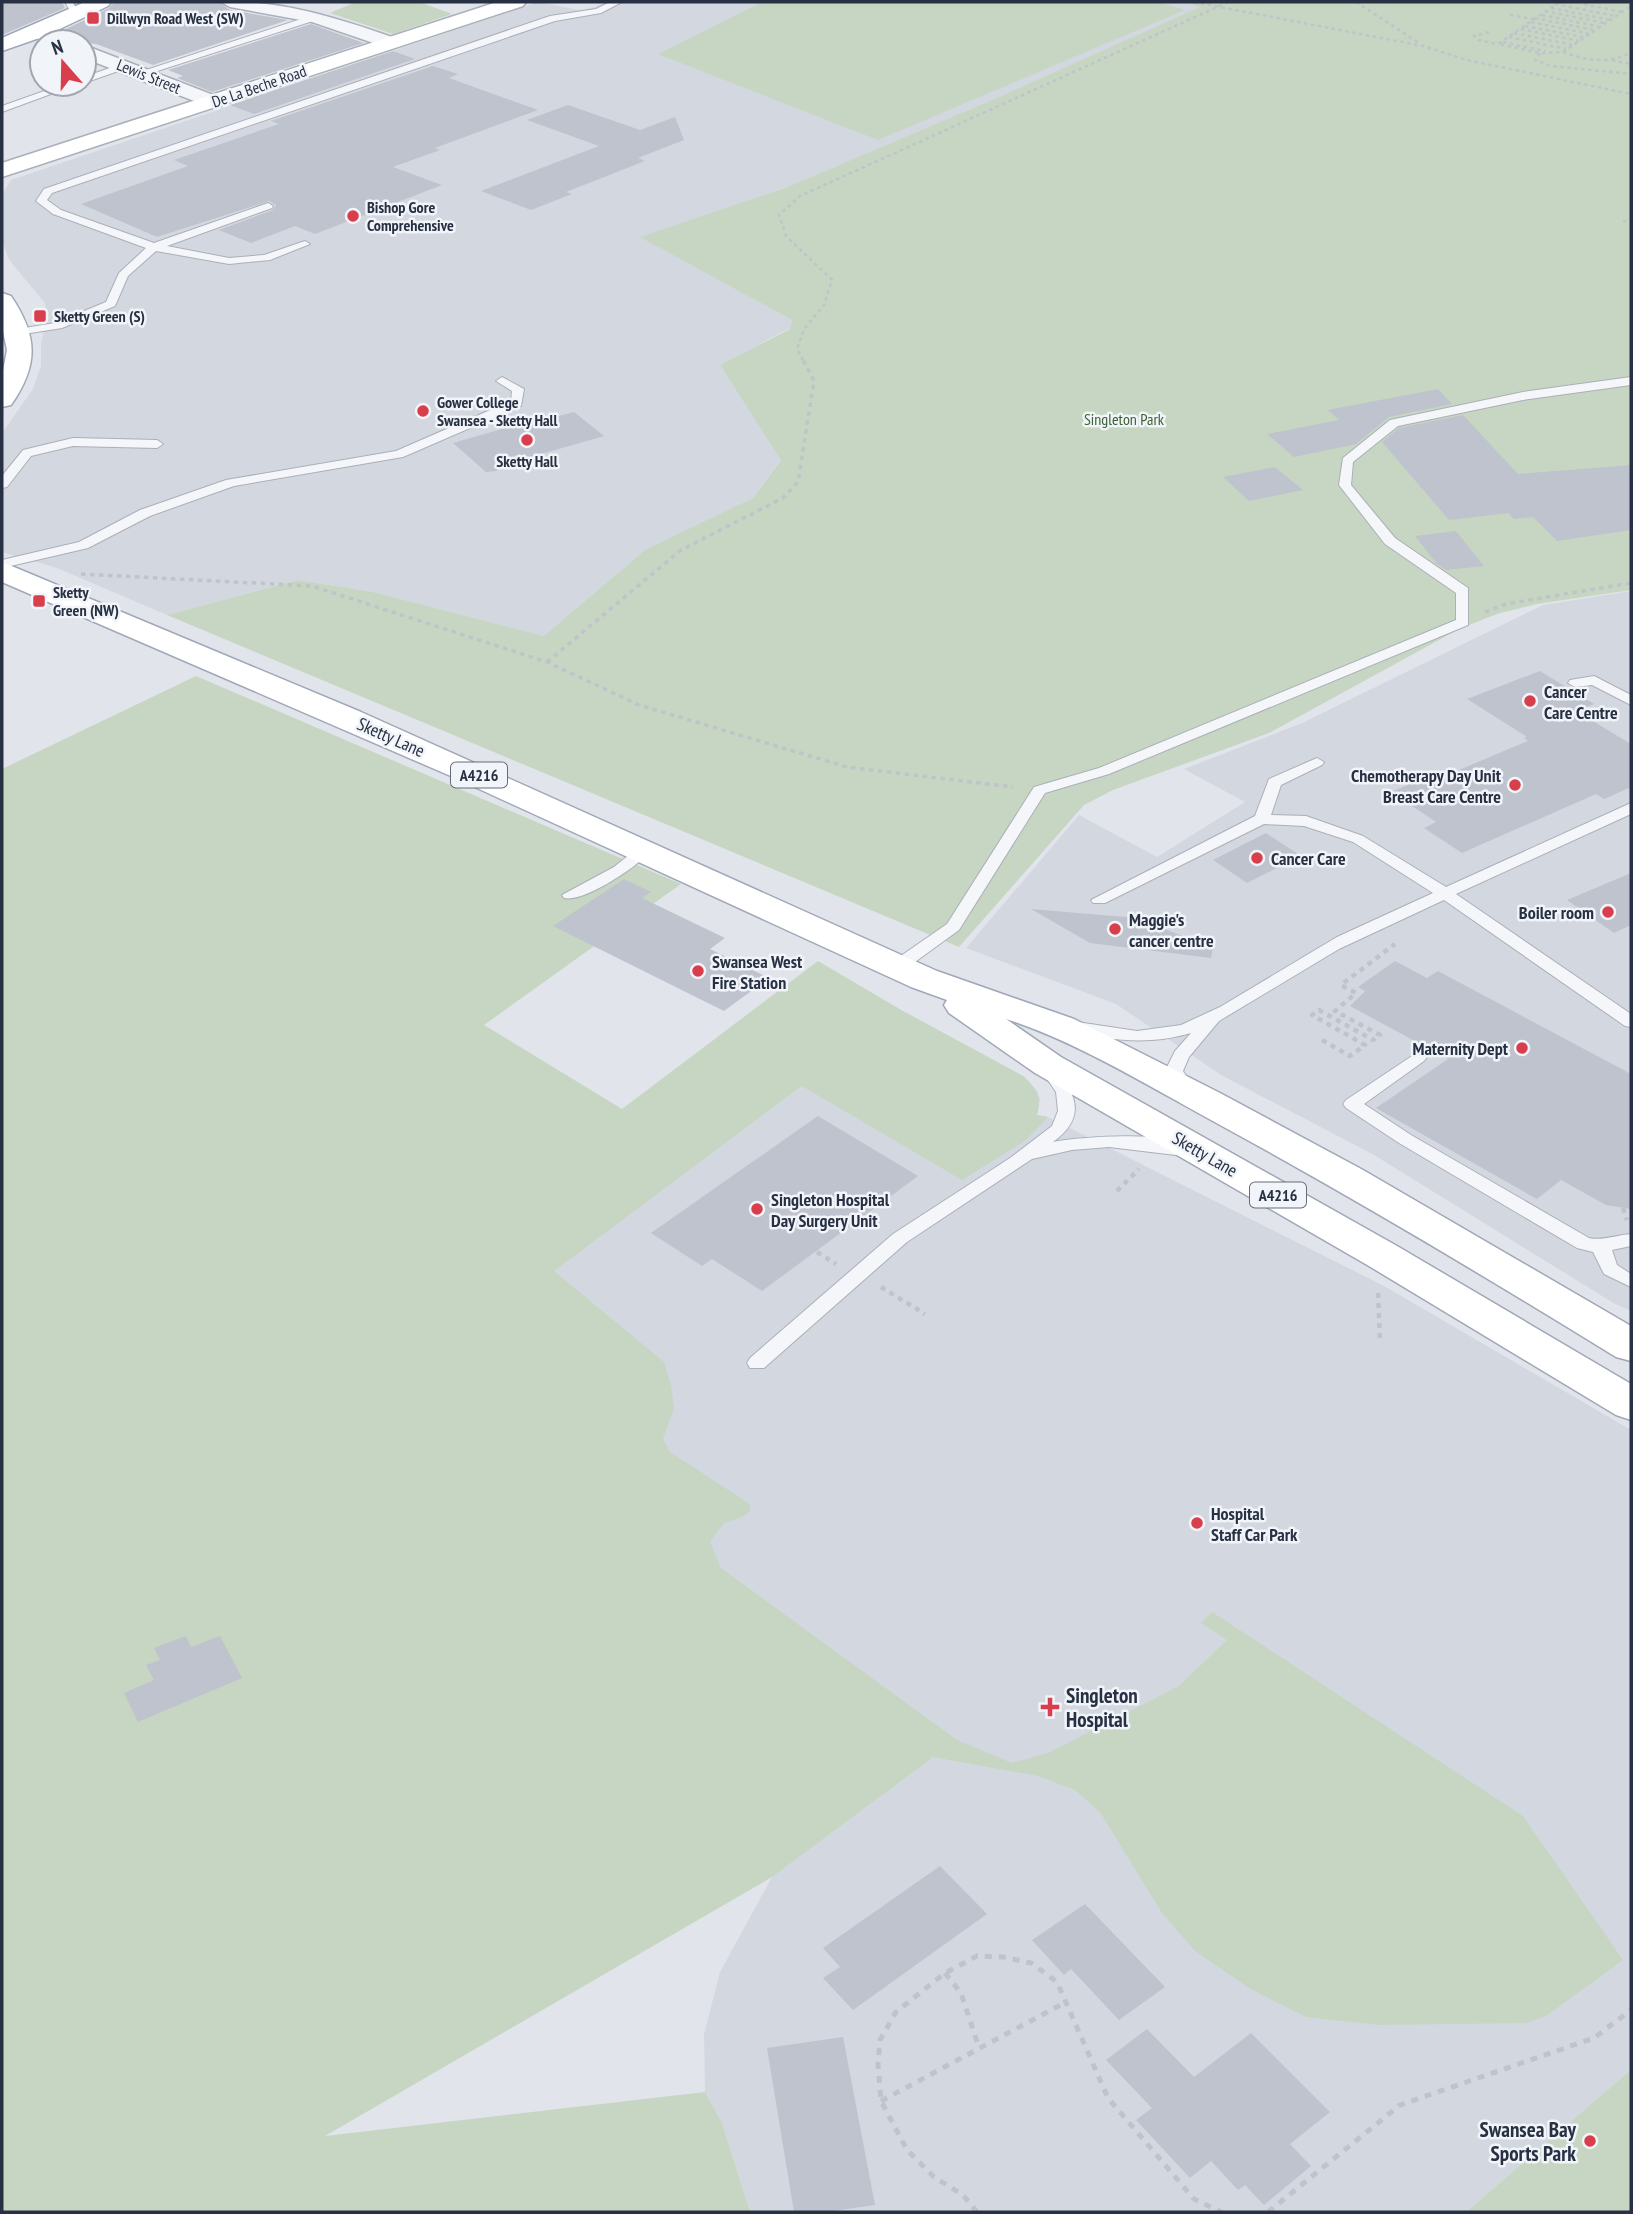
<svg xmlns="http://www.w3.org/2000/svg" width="1633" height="2214" viewBox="0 0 1633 2214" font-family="'PT Sans Narrow',sans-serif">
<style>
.built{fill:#d3d7e0}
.green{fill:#c6d6c2}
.building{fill:#bec3ce}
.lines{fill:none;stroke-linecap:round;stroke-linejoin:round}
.lane-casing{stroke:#aaafb9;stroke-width:2}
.street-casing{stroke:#aaafb9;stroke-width:3}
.secondary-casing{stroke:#aaafb9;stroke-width:3}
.primary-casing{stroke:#a0a8b8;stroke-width:3}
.path-far3{stroke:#c0c3ca;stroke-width:2.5;stroke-dasharray:3.5 3.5;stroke-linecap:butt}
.path-far2{stroke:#c0c3ca;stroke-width:3.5;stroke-dasharray:4.5 4.5;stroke-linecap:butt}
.path-far1{stroke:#c0c3ca;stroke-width:4.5;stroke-dasharray:5 5;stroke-linecap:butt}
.path{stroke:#c0c3ca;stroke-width:5;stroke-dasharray:7 7;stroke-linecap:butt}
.lane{fill:#f5f6f9;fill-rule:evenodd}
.street{fill:#f5f6f9;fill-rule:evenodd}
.secondary{fill:#fff;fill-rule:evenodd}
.primary{fill:#fff;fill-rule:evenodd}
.poi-dot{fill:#d83e4c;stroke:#f1f4f8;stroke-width:2.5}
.labels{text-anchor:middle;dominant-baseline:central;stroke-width:5;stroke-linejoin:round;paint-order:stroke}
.far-poi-label{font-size:16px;font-weight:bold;fill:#283144;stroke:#f1f4f8;text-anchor:start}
.far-street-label{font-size:16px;fill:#283144;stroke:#f1f4f8}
.far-park-label{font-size:16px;fill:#3a6134;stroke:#f1f4f8}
.shield{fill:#f1f4f8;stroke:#646c7a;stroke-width:2}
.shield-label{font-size:16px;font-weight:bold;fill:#283144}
.poi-label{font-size:18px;font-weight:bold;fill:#283144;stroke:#f1f4f8;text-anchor:start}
.street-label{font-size:18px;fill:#283144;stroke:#f1f4f8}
.near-poi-label{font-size:21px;font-weight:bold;fill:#283144;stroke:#f1f4f8;text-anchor:start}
</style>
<rect width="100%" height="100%" fill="#e1e5eb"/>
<!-- built -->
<path class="built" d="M 538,2 L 579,10 L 595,7 L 604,2 L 1185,2 L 1201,7 L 1001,96 L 785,188 L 641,237 L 792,320 L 790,328 L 720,365 L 781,459 L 753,498 L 646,549 L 544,636 L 373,592 L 298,580 L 167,615 L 57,568 L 2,552 L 2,433 L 33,389 L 41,366 L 41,343 L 48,313 L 44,302 L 10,261 L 2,242 L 2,194 L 11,180 Z
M 1631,591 L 1631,1311 L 1615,1304 L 1374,1155 L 1221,1075 L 1116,1004 L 966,948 L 1079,815 L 1157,857 L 1245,802 L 1184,769 L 1302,723 L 1543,605 Z
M 903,1011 L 1023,1076 L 1037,1091 L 1040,1099 L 1037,1115 L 1048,1117 L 1384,1286 L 1631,1430 L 1631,2070 L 1466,2212 L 750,2212 L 722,2123 L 705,2092 L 704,2034 L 720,1972 L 772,1877 L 761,1858 L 366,1410 Z"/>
<!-- green -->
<path class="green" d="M 356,2 L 419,2 L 452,14 L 393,34 L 330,13 Z
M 762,2 L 1159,2 L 1185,10 L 878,140 L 658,54 Z
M 1185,2 L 1631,2 L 1631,590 L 1537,604 L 1497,614 L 1459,629 L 1269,733 L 1113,790 L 1084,805 L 959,947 L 167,615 L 298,580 L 373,592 L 544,636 L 646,549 L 753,498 L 781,460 L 720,365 L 790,329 L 792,320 L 640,237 L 785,188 L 1001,96 L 1200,7 Z
M 196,676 L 681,884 L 484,1025 L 622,1109 L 818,961 L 903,1011 L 1023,1076 C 1037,1088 1042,1098 1037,1115 L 1048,1117 L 1026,1140 L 962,1180 L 802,1086 L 554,1271 L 664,1362 L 671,1385 L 674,1408 L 663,1439 L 670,1452 L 750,1504 L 750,1511 L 742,1517 L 724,1523 L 710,1542 L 721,1568 L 957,1740 L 1012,1763 L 1048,1753 L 1179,1686 L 1227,1640 L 1201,1623 L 1212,1612 L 1523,1816 L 1623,1960 L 1546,2016 L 1526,2023 L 1379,2025 L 1306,2017 L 1249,1988 L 1195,1951 L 1162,1913 L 1100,1812 L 1075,1790 L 1038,1776 L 933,1757 L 772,1877 L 325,2136 L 705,2092 L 722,2123 L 750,2212 L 2,2212 L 2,769 Z
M 1631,2070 L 1631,2212 L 1466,2212 Z"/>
<!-- building -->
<path class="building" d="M 2,2 L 62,2 L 65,8 L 2,35 Z
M 114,2 L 219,2 L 230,10 L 288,20 L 153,65 L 96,44 L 74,42 L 70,36 L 60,32 L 109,8 Z
M 311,24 L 364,43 L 212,92 L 177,78 L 183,76 L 168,70 Z
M 393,51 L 415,59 L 254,114 L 230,105 Z
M 433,66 L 458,74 L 449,78 L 538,110 L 435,148 L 440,150 L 393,167 L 442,185 L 315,234 L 295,226 L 251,243 L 219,230 L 273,210 L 276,205 L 269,201 L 157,237 L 81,204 L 188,166 L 174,160 L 279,124 L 271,121 Z
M 568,105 L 640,130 L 675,117 L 684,140 L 638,158 L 645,161 L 566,192 L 572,194 L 531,210 L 481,191 L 599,146 L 527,120 Z
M 1438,389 L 1452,404 L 1389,417 L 1356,444 L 1294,457 L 1267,434 L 1339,420 L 1328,410 Z
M 574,412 L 604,436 L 506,464 L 496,471 L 486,472 L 453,443 L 509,427 L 515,418 L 524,415 L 544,420 Z
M 1463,415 L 1518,474 L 1631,465 L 1631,530 L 1557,541 L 1533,517 L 1514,519 L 1508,513 L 1449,520 L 1382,442 L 1399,428 Z
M 1275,467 L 1303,490 L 1249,501 L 1223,477 Z
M 1456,531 L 1484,566 L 1446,570 L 1437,564 L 1415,536 Z
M 1540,671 L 1594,704 L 1576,711 L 1631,744 L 1631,787 L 1604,799 L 1596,794 L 1462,853 L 1424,828 L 1436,822 L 1391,792 L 1429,776 L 1435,780 L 1528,741 L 1524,738 L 1527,737 L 1467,699 Z
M 1266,833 L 1301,856 L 1247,883 L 1213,860 Z
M 1631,873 L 1631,925 L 1614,933 L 1567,900 Z
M 624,879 L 651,892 L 642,898 L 725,938 L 710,949 L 769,978 L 724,1011 L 553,926 Z
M 1031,909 L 1137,918 L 1213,948 L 1211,958 L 1090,943 Z
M 1395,961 L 1427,978 L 1438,971 L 1631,1074 L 1631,1209 L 1606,1205 L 1561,1180 L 1537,1199 L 1376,1108 L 1448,1059 L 1350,1006 L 1365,991 L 1358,987 Z
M 818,1116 L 918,1176 L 762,1291 L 712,1259 L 702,1266 L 651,1233 Z
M 186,1636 L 191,1647 L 220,1636 L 242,1678 L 138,1722 L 124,1693 L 154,1680 L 146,1665 L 160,1660 L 154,1648 Z
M 940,1866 L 987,1914 L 853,2010 L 823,1978 L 840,1967 L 823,1948 Z
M 1085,1904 L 1165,1987 L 1119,2020 L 1071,1969 L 1064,1975 L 1032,1940 Z
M 1147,2029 L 1194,2077 L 1251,2033 L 1330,2112 L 1290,2144 L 1311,2166 L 1264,2205 L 1245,2185 L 1238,2190 L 1211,2161 L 1190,2178 L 1136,2120 L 1152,2108 L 1106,2060 Z
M 843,2037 L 875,2205 L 826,2212 L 794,2212 L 767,2048 Z"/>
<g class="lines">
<!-- lane casing -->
<g class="lane-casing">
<path id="lane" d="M 65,2 L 73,2 L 79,16 L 73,16 Z
M 610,2 L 622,2 L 601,13 L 555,21 L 52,193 L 47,200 L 61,210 L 154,243 L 268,203 L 273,206 L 272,208 L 167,246 L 229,258 L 264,255 L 305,241 L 310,244 L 270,260 L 229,264 L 156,251 L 128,276 L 115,306 L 62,328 L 18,335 L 12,332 L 18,329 L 55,323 L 106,302 L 119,273 L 146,248 L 53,214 L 36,201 L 44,189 L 550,16 L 596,9 Z
M 316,14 L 321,17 L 319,19 L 145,75 L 137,73 Z
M 124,63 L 129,66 L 127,68 L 84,83 L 84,77 Z
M 64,84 L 78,84 L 2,112 L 2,106 Z
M 502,377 L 524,389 L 521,406 L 403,457 L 234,486 L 150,516 L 88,548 L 2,568 L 2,560 L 79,542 L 140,510 L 226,480 L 396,451 L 511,401 L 512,391 L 496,381 Z
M 1631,377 L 1631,385 L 1523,400 L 1398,426 L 1353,462 L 1351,485 L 1395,538 L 1468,588 L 1468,625 L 1109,774 L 1045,793 L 959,930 L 904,970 L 892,970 L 890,966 L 892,962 L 947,924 L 1034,787 L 1099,768 L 1456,620 L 1456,593 L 1385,544 L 1339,485 L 1343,458 L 1390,420 L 1523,392 Z
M 73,438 L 157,440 L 163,444 L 157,448 L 73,446 L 31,456 L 7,487 L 2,488 L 2,476 L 23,450 Z
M 1594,676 L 1631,695 L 1631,705 L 1592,685 L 1575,687 L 1568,683 L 1570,680 Z
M 1317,758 L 1324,762 L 1322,765 L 1281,785 L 1271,815 L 1306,816 L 1363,836 L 1446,887 L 1631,803 L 1631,814 L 1456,894 L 1631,1014 L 1631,1027 L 1625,1026 L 1444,900 L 1339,949 L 1219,1021 L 1189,1057 L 1183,1071 L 1195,1089 L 1192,1093 L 1180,1093 L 1165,1071 L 1175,1051 L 1191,1033 C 1150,1045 1112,1041 1071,1031 L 1069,1027 L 1071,1023 L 1077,1022 L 1137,1031 L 1181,1025 L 1220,1007 L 1337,937 L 1433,893 L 1353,842 L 1304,826 L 1264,824 L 1105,903 L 1093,903 L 1091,900 L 1255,816 L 1269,779 Z
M 645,844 L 653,849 C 640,865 584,903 564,898 L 562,895 L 614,867 L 640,846 Z
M 1418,1052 L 1424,1053 L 1427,1057 L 1424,1061 L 1364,1104 L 1411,1135 L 1589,1238 C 1602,1241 1617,1235 1631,1234 L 1631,1246 L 1612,1250 L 1617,1265 L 1631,1274 L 1631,1287 L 1604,1274 L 1593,1252 L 1577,1248 L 1399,1143 L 1346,1108 L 1343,1104 L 1346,1100 Z
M 1050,1065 L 1056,1066 C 1076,1096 1087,1117 1053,1142 C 1078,1137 1177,1129 1193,1150 L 1184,1156 L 1109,1147 L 1072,1150 L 1032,1159 L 907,1242 L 764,1368 L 750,1368 L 747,1363 L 750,1358 L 893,1234 L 1010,1158 L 1052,1126 L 1058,1111 L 1056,1092 L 1041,1070 Z"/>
</g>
<!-- street casing -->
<g class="street-casing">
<path id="street" d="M 221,2 C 282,0 337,18 395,38 L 397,42 L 388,48 L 312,22 L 230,7 Z
M 38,26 L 69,38 L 71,42 C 56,42 40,44 29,32 Z
M 84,45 L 221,98 L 224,102 L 221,106 L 207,106 L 84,58 Z"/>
</g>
<!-- secondary casing -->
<g class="secondary-casing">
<path id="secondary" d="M 497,2 L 526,2 L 523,6 L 2,177 L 2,163 Z"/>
</g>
<!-- primary casing -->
<g class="primary-casing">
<path id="primary" d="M 85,2 L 111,2 L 108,6 L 45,36 L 2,51 L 2,38 Z
M 2,293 L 11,296 C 38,336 39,365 11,405 L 2,407 L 2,376 L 7,350 L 2,327 Z
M 2,562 L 361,712 L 937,971 L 1074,1019 L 1220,1093 L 1363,1170 L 1631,1326 L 1631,1361 L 1616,1357 C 1483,1275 1349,1195 1211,1120 C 1149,1086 1073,1040 1006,1019 L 1061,1057 L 1397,1246 L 1631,1384 L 1631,1420 L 1616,1415 L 1369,1266 L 1035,1073 L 949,1013 L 944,1005 L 947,1000 L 911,987 L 453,777 L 2,582 Z"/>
</g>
<!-- path-far3 -->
<path class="path-far3" d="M 1194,2 L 1423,46 L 1467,60 L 1631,94
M 1356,2 L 1419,43
M 1559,2 L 1498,44 L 1540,53 L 1563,52 L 1631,6
M 1570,2 L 1587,2
M 1555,4 L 1615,16
M 1584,4 L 1622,12
M 2,6 L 23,10
M 1551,8 L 1610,20
M 1545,11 L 1604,23
M 1510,15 L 1533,19
M 1542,15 L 1601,27
M 1535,18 L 1594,30
M 1531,22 L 1590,34
M 1525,26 L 1583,37
M 1521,29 L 1579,41
M 1489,32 L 1474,36 L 1478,40 L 1498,44
M 1514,33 L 1573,45
M 1509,37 L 1566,49
M 1503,42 L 1545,51
M 1563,52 C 1585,60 1610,65 1631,52
M 1540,53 L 1535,60 L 1551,66 L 1631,74
M 1612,60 L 1631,64
M 1623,221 L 1631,223
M 803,360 L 797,349 L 804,329 L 824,305 L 832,280 L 786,236 L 779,215 L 800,196 L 1228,2"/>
<!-- path-far2 -->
<path class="path-far2" d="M 81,574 L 312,586 L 547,662 L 639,705 L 847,767 L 1013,787
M 1485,612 L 1506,604 L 1631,583
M 547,662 L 681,550 L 783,498 L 798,482 L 814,381 L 802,358"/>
<!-- path-far1 -->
<path class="path-far1" d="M 1322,1040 L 1350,1056 L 1365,1045 L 1312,1015 L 1319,1010 L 1373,1040 L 1380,1035 L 1335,1011 L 1356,993 L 1341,985 L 1395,944
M 1117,1191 L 1139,1169
M 1623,1208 L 1627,1220
M 817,1252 L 836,1264
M 881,1287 L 925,1314
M 1378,1293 L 1380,1341"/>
<!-- path -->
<path class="path" d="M 945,1973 L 961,1993 L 979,2048
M 881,2101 L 1066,2002
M 977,2212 L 963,2195 L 934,2177 L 907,2150 L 881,2101 L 878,2064 L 880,2040 L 896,2012 L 945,1973 L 977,1956 L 1003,1957 L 1031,1963 L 1057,1982 L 1108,2098 L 1194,2199 L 1221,2212
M 1268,2212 L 1400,2105 L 1594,2038 L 1631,2010"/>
<!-- lane -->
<use href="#lane" class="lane"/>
<!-- street -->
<use href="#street" class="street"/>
<!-- secondary -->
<use href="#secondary" class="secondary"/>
<!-- primary -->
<use href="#primary" class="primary"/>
</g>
<!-- markers -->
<g class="poi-dot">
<rect x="86" y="11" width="14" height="14" rx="3.5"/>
<circle cx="353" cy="216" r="7"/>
<rect x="33" y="309" width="14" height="14" rx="3.5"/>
<circle cx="423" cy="411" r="7"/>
<circle cx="527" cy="440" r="7"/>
<rect x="32" y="594" width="14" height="14" rx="3.5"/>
<circle cx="1530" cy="701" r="7"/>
<circle cx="1515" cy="785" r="7"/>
<circle cx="1257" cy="858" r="7"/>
<circle cx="1608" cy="912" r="7"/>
<circle cx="1115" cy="929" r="7"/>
<circle cx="698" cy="971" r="7"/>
<circle cx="1522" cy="1048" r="7"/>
<circle cx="757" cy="1209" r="7"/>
<circle cx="1197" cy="1523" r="7"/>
<path d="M1046.5 1696.5h7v7h7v7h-7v7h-7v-7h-7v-7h7z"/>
<circle cx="1590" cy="2141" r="7"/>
</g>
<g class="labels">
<!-- far-poi labels -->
<g class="far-poi-label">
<text x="107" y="18">Dillwyn Road West (SW)</text>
<text x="367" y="207">Bishop Gore<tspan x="367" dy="18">Comprehensive</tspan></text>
<text x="54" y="316">Sketty Green (S)</text>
<text x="437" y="402">Gower College<tspan x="437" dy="18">Swansea - Sketty Hall</tspan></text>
<text x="527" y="461" text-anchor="middle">Sketty Hall</text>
<text x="53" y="592">Sketty<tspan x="53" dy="18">Green (NW)</tspan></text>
</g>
<!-- far-street labels -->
<g class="far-street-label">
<text transform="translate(149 76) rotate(22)">Lewis Street</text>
<text transform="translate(259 86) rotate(-19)">De La Beche Road</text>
</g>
<!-- far-park labels -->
<g class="far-park-label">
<text x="1124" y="419">Singleton Park</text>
</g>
<!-- shield labels -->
<g class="shield">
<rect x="451" y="762.5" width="56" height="25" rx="5"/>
<rect x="1250" y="1182.5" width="56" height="25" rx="5"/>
</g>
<g class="shield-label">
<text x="479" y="775">A4216</text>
<text x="1278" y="1195">A4216</text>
</g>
<!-- poi labels -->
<g class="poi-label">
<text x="1544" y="691">Cancer<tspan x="1544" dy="21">Care Centre</tspan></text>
<text x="1501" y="775" text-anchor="end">Chemotherapy Day Unit<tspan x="1501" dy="21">Breast Care Centre</tspan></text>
<text x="1271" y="858">Cancer Care</text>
<text x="1594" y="912" text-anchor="end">Boiler room</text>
<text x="1129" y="919">Maggie's<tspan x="1129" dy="21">cancer centre</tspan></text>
<text x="712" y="961">Swansea West<tspan x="712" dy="21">Fire Station</tspan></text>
<text x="1508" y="1048" text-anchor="end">Maternity Dept</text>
<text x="771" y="1199">Singleton Hospital<tspan x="771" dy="21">Day Surgery Unit</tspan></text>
<text x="1211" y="1513">Hospital<tspan x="1211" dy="21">Staff Car Park</tspan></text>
</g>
<!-- street labels -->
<g class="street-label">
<text transform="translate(391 737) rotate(24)">Sketty Lane</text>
<text transform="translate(1205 1154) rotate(30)">Sketty Lane</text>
</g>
<!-- near-poi labels -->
<g class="near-poi-label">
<text x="1066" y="1695">Singleton<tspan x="1066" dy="24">Hospital</tspan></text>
<text x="1576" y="2129" text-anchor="end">Swansea Bay<tspan x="1576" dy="24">Sports Park</tspan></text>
</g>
</g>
<!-- border -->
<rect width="1633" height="2214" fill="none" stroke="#283144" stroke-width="7"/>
<!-- north arrow -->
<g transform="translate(63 63) rotate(340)"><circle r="33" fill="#f1f4f8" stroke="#a1a6b0" stroke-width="2"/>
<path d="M0-5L12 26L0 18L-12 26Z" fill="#d83e4c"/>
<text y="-10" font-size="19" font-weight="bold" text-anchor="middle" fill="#283144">N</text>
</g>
</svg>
